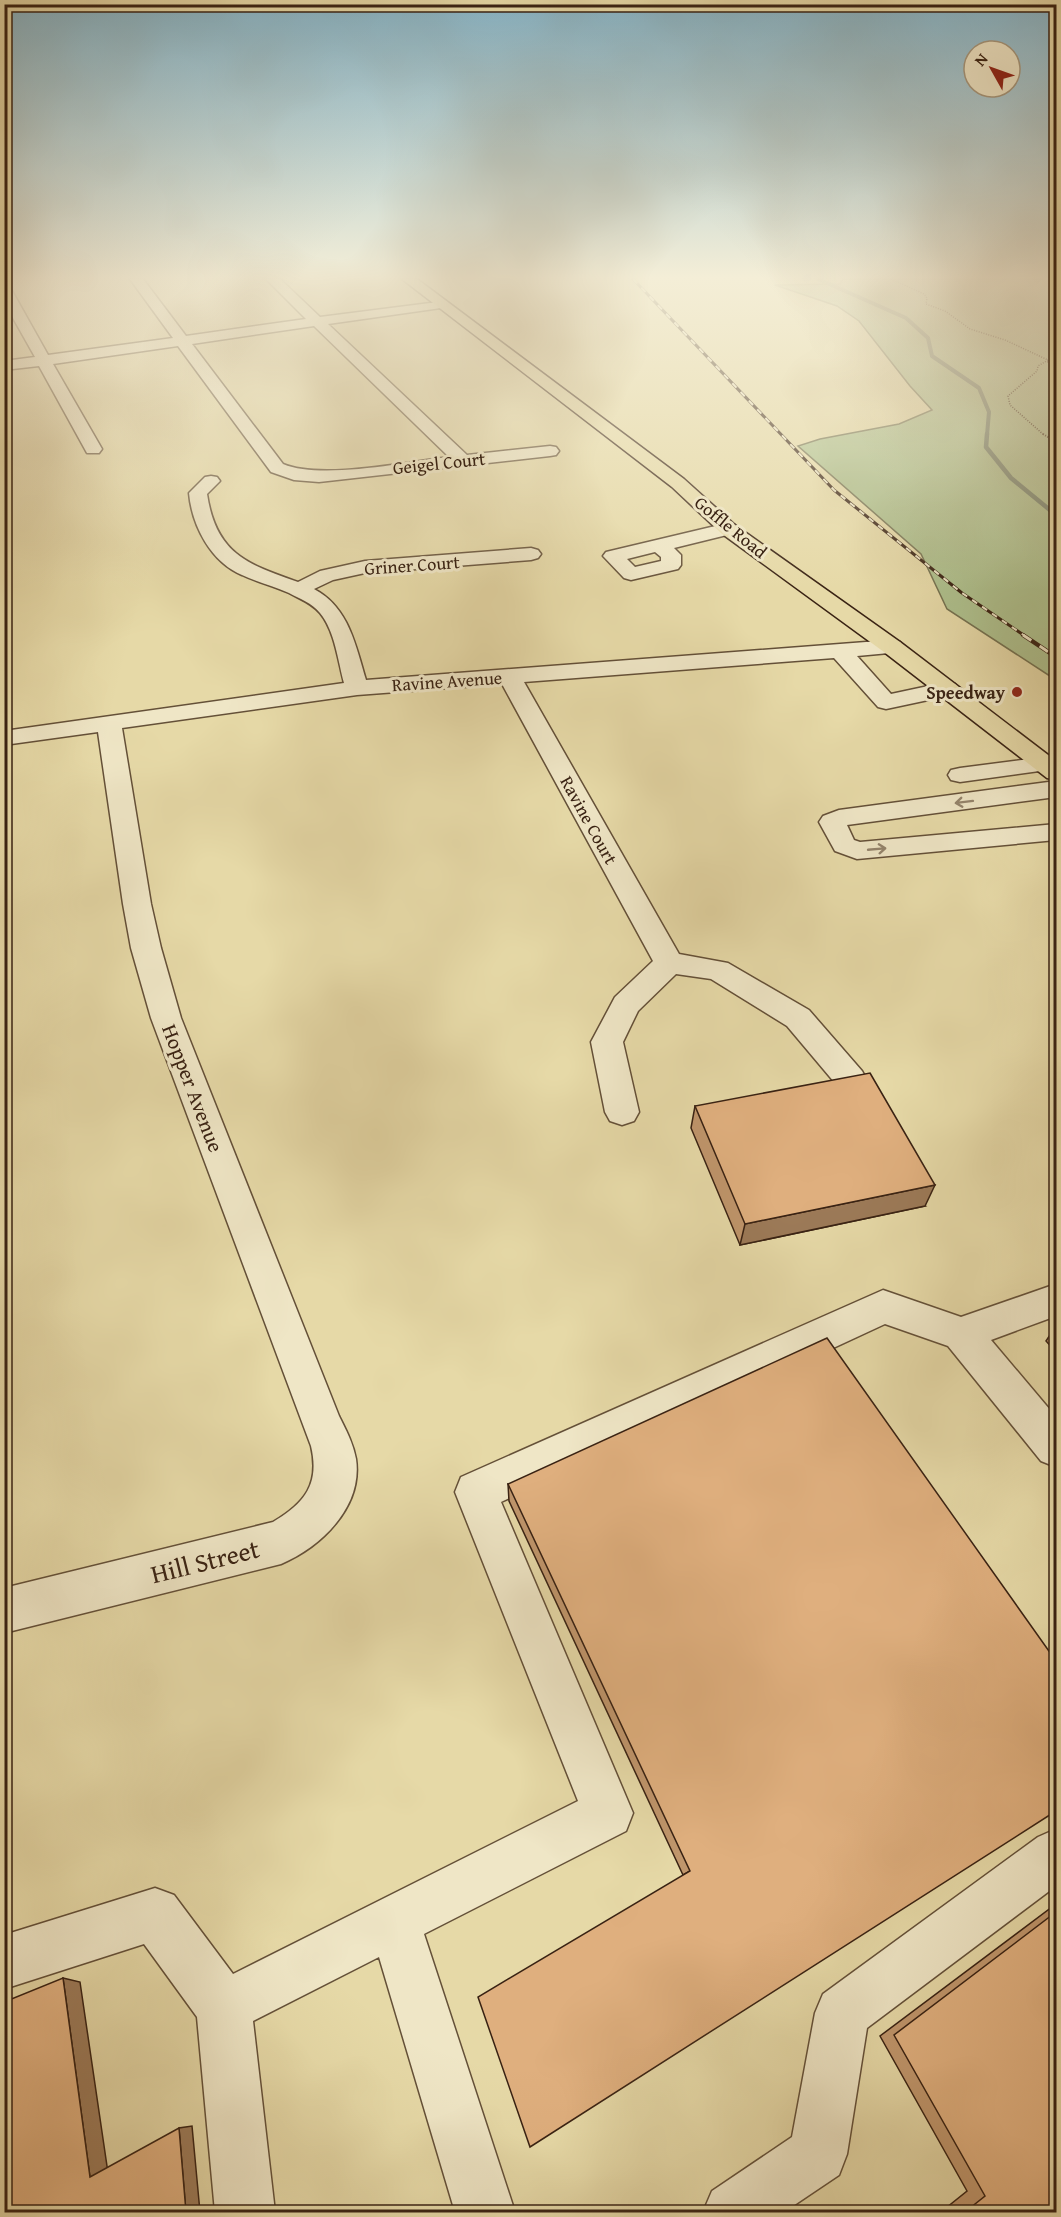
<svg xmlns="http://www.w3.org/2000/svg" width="1061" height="2217" viewBox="0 0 1061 2217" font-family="'Gentium Book Plus',serif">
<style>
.green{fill:#aec08d;stroke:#747150;stroke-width:1.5}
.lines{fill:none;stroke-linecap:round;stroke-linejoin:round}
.stream-far1{stroke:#717e69;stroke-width:4}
.stream{stroke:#717e69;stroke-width:4.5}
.minor-casing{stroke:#645038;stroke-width:3}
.major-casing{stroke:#392213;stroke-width:3}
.path-far1{stroke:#392213;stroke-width:1.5;stroke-dasharray:1 1.5;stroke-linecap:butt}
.path{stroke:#392213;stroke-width:2;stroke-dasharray:1 1.5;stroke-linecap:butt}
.minor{fill:#efe6c6;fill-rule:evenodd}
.major{fill:#e6d9a7;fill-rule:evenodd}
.rail-far1-casing{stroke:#392213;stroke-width:3}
.rail-casing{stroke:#392213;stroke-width:4.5}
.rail-far1{stroke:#efe6c6;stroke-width:2;stroke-dasharray:6;stroke-linecap:butt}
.rail{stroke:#efe6c6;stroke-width:3;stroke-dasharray:10;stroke-linecap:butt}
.wall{fill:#c0966c;stroke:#392213;stroke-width:1.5}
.shaded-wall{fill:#9c7a58;stroke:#392213;stroke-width:1.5}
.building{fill:#dfaf7e;stroke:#392213;stroke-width:1.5}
.oneway{stroke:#94846c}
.poi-dot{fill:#8f2418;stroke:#efe6c6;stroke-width:2}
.labels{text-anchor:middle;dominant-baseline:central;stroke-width:6;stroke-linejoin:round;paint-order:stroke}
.far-street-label{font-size:18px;fill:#392213;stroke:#efe6c6}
.far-poi-label{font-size:18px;font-weight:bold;fill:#392213;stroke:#efe6c6;text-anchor:end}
.street-label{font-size:21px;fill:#392213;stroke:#efe6c6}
.near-street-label{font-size:26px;fill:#392213;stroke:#efe6c6}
</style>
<rect width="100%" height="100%" fill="#e6d9a7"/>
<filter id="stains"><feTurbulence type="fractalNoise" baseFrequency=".00333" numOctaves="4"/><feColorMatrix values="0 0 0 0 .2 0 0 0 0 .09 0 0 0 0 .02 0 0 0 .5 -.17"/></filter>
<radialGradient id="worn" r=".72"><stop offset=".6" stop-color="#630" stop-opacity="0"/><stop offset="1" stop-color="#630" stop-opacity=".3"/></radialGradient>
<!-- green -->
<path class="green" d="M 843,279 L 1056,279 L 1056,680 L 947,609 L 921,554 L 798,446 L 820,439 L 899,424 L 932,410 L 910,386 L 859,321 L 837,306 L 775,285 L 840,284 Z"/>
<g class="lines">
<!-- stream-far1 -->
<path class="stream-far1" d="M 818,279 L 906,318 L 928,338 L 932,356 L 979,388 L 989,412 L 987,435"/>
<!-- stream -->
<path class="stream" d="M 987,434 L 986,447 L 1011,478 L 1056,515"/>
<!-- minor casing -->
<g class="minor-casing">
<path id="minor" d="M 130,279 L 143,279 L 186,336 L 306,319 L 266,279 L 280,279 L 320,317 L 446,301 L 448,304 L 441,308 L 328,324 L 467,455 L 550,446 L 556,447 L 559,451 L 556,455 L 550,456 L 319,482 L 294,480 L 271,472 L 178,346 L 53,364 L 102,449 L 99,453 L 87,453 L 39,366 L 4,370 L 4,361 L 35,357 L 4,302 L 4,285 L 11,289 L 48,355 L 173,338 ZM 314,326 L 449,457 C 406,462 321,480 283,464 L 192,344 Z
M 211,476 L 217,477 L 220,481 L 207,494 C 216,554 247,564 298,582 L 320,571 L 365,561 L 531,548 L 538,550 L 541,554 L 538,558 L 531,560 L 365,573 L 333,580 L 314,589 C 349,607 356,647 366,680 L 892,640 L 900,642 L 903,647 L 900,652 L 857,656 L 891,694 L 947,682 L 955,684 L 958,689 L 955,694 L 947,696 L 886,709 L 878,707 L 834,658 L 524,682 L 679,954 L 728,963 L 809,1010 L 862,1071 L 867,1080 L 862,1089 L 851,1092 L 840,1089 L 787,1026 L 711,979 L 676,974 L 638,1011 L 623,1042 L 639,1112 L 634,1121 L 622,1125 L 610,1121 L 605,1112 L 591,1042 L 615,997 L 653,961 L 502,684 L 357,695 L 122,728 L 151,904 L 161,948 L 181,1018 L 339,1416 C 346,1430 353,1443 356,1459 C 363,1507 321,1547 281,1564 L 4,1633 L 4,1588 L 273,1522 C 305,1503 320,1484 311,1446 L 151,1018 L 131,948 L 123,904 L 98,732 L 4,745 L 4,731 L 344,683 C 338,661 335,631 320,613 C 312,603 300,599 289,593 C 274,586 257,582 242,575 C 211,562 192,526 189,493 L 205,477 Z
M 728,523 L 735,525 L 737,529 L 735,533 L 674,548 L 681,555 L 681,565 L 678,569 L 631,580 L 624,578 L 603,556 L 606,552 ZM 655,552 L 661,557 L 661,561 L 635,567 L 627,559 Z
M 1045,757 L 1054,759 L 1056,763 L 1054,769 L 960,782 L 951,780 L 948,775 L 951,770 L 960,768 Z
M 1056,781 L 1056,797 L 847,825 L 854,840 L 860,842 L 1056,824 L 1056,840 L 857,859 L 835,851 L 819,822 L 823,816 L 839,810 Z
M 1056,1284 L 1056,1316 L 991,1340 L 1056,1417 L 1056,1467 L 1041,1461 L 948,1346 L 885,1324 L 501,1502 L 633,1813 L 626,1831 L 424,1934 L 515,2212 L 455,2212 L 379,1957 L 253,2021 L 275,2212 L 215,2212 L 197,2017 L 144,1944 L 4,1989 L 4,1935 L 155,1888 L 174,1895 L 233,1974 L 578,1801 L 455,1492 L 461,1477 L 883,1290 L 961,1317 Z
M 1056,1829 L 1056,1886 L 867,2028 L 847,2154 L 839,2175 L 784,2212 L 703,2212 L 712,2191 L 792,2137 L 815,2013 L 823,1994 L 1038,1837 Z"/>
</g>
<!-- major casing -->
<g class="major-casing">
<path id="major" d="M 402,279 L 417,279 L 684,479 L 735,525 L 900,642 L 1056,761 L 1056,780 L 1047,778 L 884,652 L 721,533 L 672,487 Z"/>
</g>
<!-- path-far1 -->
<path class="path-far1" d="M 891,279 L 924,294 L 927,298 L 926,304 L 945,311 L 970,329 L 1005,340 L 1048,360 L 1038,366 L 1037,371 L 1008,396 L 1010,405 L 1044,435
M 1047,362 L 1056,360"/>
<!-- path -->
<path class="path" d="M 1043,434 L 1056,442"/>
<!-- minor -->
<use href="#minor" class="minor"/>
<!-- major -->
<use href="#major" class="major"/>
<!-- rail-far1 casing -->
<g class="rail-far1-casing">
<path id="rail-far1" d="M 633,279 L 834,490 L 962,593 L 1025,636"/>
</g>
<!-- rail casing -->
<g class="rail-casing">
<path id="rail" d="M 1023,635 L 1056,657"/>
</g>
<!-- rail-far1 -->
<use href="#rail-far1" class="rail-far1"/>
<!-- rail -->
<use href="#rail" class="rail"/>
</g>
<!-- wall -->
<path class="wall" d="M 695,1106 L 925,1206 L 740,1245 L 691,1128 Z
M 1056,1326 L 1056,1352 L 1046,1341 Z
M 508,1484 L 1056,1661 L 683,1875 L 509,1501 Z
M 1056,1904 L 1056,2212 L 941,2212 L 967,2191 L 880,2036 Z"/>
<!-- shaded-wall -->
<path class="shaded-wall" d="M 935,1185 L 925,1206 L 740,1245 L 745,1224 Z
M 63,1978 L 80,1982 L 108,2173 L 90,2177 Z
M 192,2126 L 200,2212 L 186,2212 L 179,2128 Z"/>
<!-- building -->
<path class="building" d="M 870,1073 L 935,1185 L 745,1224 L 695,1106 Z
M 827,1338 L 1056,1661 L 1056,1811 L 530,2147 L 478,1997 L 690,1871 L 508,1484 Z
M 1056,1912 L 1056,2212 L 965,2212 L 985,2196 L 894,2035 Z
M 63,1978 L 90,2177 L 179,2128 L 186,2212 L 4,2212 L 4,2002 Z"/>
<!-- one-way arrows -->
<defs><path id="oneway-shaft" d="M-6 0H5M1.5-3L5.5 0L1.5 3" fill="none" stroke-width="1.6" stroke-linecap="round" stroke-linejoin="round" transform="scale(1.5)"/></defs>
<g class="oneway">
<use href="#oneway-shaft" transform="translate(964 802) rotate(173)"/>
<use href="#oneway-shaft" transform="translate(877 849) rotate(-5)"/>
</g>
<!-- sky -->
<linearGradient id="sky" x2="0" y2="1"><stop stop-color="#87b7cc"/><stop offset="0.47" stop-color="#f4eed7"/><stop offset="1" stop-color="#f4eed7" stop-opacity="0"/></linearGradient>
<rect width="1061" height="590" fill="url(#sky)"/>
<!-- markers -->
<circle class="poi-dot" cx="1017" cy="692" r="6"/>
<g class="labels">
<!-- far-street labels -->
<g class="far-street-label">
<text transform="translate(439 463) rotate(-6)">Geigel Court</text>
<text transform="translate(731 527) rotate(39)">Goffle Road</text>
<text transform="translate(412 565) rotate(-4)">Griner Court</text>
<text transform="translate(447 681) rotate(-4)">Ravine Avenue</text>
<text transform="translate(589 820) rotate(61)">Ravine Court</text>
</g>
<!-- far-poi labels -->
<g class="far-poi-label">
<text x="1005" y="692">Speedway</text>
</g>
<!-- street labels -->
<g class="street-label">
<text transform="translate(193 1088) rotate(69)">Hopper Avenue</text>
</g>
<!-- near-street labels -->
<g class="near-street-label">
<text transform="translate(205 1561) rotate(-14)">Hill Street</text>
</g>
</g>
<!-- margin -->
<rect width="1061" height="2217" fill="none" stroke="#e6d9a7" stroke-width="24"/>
<rect x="6" y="6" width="1049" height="2205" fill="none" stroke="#392213" stroke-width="3"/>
<rect x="12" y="12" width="1037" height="2193" fill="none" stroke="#392213" stroke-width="1.5"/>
<!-- north arrow -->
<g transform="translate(992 69) rotate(310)"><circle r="28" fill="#efe6c6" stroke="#a6987e" stroke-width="1.5"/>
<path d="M0-4.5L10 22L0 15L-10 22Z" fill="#8f2418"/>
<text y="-9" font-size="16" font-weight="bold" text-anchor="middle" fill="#392213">N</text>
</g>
<rect width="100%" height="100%" filter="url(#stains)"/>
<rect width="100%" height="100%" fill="url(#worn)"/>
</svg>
